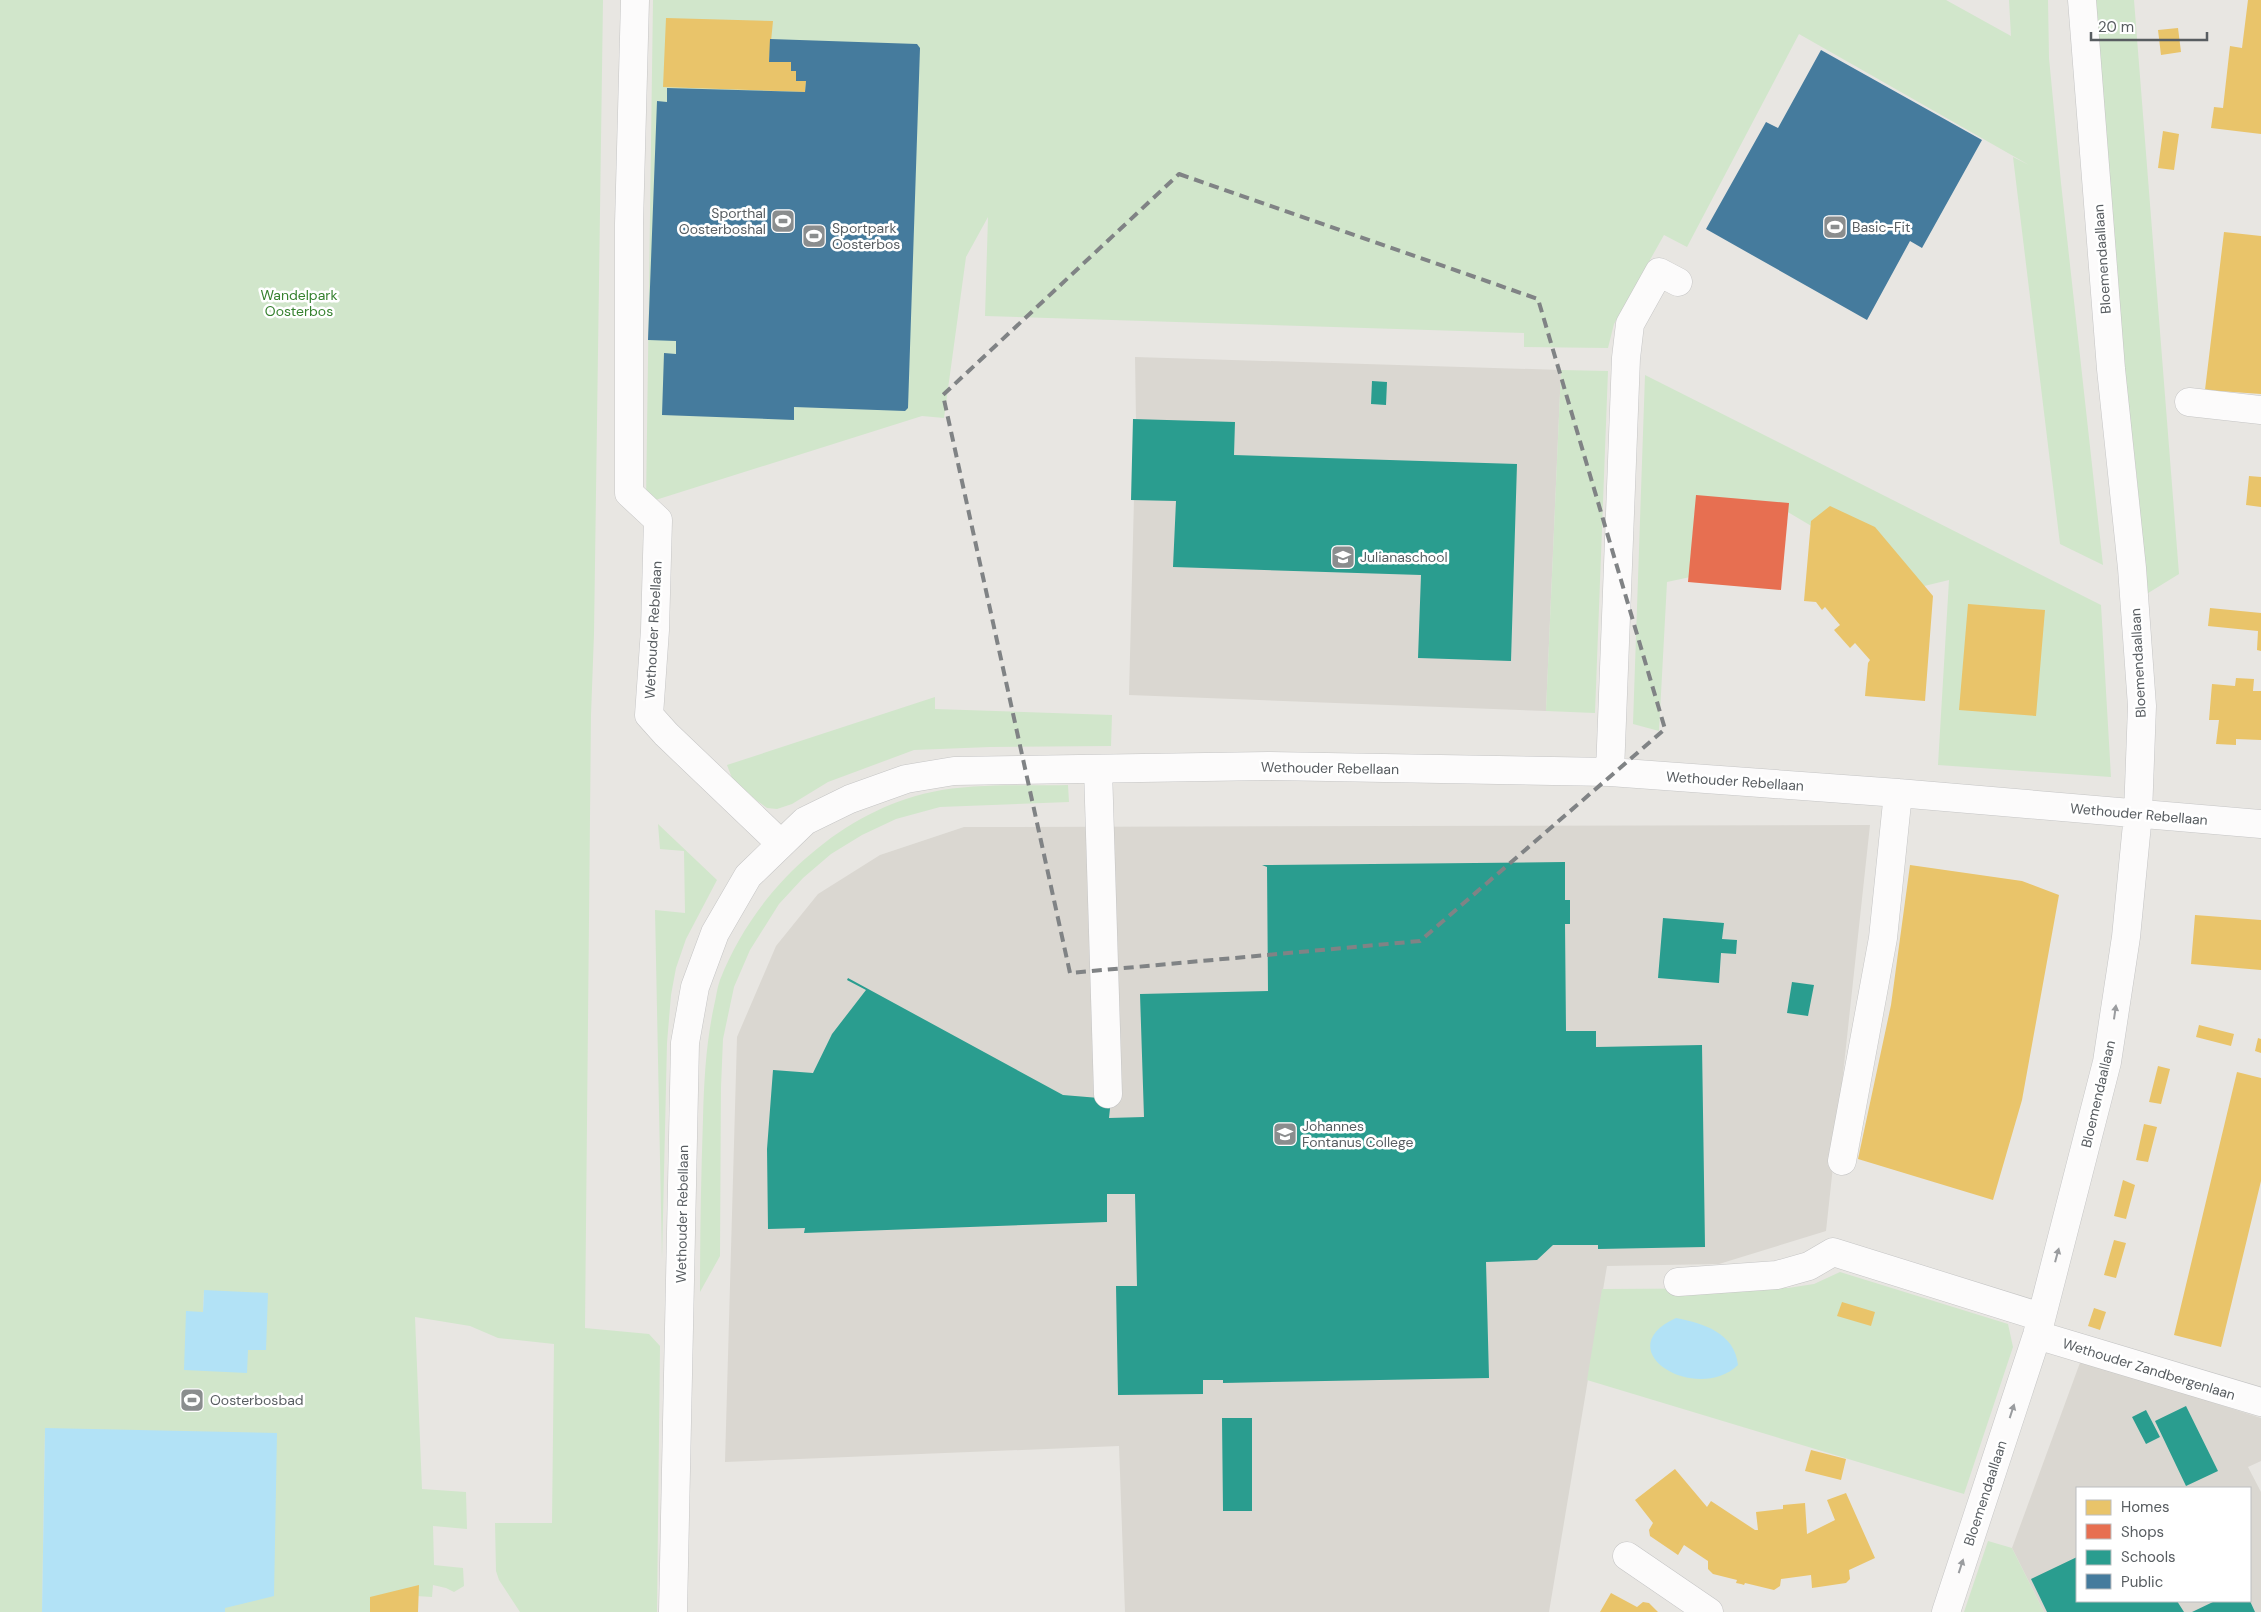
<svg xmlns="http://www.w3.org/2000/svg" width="2261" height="1612" viewBox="0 0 2261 1612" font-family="'DM Sans',sans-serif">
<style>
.education{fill:#dad7d1;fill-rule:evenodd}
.green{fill:#d1e6cb;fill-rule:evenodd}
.water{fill:#b2e2f6}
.homes{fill:#e9c46a}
.shops{fill:#e76f51}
.schools{fill:#2a9d8f}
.public{fill:#457b9d}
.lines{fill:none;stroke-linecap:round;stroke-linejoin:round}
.minor-casing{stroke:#c5c5c5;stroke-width:29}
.minor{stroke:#fcfbfb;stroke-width:28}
.oneway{fill:#9a9c9f}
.marked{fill:none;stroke:#808385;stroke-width:4;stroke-dasharray:10 6;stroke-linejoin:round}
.labels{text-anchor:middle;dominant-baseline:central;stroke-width:5;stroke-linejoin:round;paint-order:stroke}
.poi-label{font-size:14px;fill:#585d61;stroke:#fff;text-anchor:start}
.street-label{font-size:14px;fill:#585d61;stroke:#fff}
.park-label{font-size:14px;fill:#36812f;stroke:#fff}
</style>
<rect width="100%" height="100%" fill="#e8e6e2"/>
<!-- education -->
<path class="education" d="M 1135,357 L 1561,370 L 1546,711 L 1129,695 L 1136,420 Z
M 1870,825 L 1826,1231 L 1719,1264 L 1607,1266 L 1549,1612 L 1125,1612 L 1119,1446 L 725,1462 L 737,1037 L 776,946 L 818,894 L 880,855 L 964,827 Z
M 2081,1360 L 2261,1418 L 2261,1461 L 2248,1467 L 2261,1492 L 2261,1612 L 2044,1612 L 2012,1548 ZM 2077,1488 L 2250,1488 L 2250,1601 L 2077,1601 Z"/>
<!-- green -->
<path class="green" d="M 0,0 L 603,0 L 594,634 L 591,715 L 585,1328 L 649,1334 L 660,1346 L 657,1612 L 520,1612 L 499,1580 L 496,1571 L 495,1523 L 552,1523 L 554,1344 L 498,1338 L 470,1326 L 415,1317 L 422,1489 L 466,1492 L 467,1529 L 433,1526 L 434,1565 L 463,1568 L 464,1586 L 454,1592 L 446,1588 L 433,1585 L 432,1597 L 385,1594 L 384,1612 L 225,1612 L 225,1608 L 45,1428 L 42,1612 L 0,1612 ZM 204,1290 L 266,1350 L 248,1350 L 186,1312 L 203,1312 Z
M 653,0 L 1946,0 L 2011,36 L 2009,0 L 2048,0 L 2049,58 L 2061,183 L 2103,565 L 2060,544 L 2013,157 L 2029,165 L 1799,34 L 1687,247 L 1664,235 L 1614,324 L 1608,348 L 1524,347 L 1524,333 L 985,316 L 988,217 L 966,257 L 944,418 L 922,416 L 646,503 Z
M 2083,0 L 2134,0 L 2179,574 L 2145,595 L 2137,479 Z
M 1561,370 L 1608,371 L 1595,713 L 1546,711 Z
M 1645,375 L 2101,605 L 2111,777 L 1938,765 L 1949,580 L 1916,588 L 1781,508 L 1695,576 L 1667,582 L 1659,731 L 1633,724 Z
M 935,697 L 935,709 L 1112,715 L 1111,746 L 990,747 L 914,750 L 828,782 L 792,804 L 777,809 L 767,808 L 756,800 L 732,778 L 727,765 Z
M 1068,785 L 1069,802 L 940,807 L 896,819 L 862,835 L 831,854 L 803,878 L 779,904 L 750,950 L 734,987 L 723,1039 L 721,1087 L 720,1256 L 700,1292 C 700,1235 701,1177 703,1119 C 704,1081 706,1043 714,1006 C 716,998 717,988 720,980 C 739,931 772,886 812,853 C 846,824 888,801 932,792 C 973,783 1026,786 1068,785 Z
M 658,824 L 717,880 L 686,939 L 676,968 L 671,995 L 667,1043 L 662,1259 L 655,910 L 685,913 L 684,851 L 660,849 Z
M 1840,1272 L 2008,1324 L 2013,1347 L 1964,1494 L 1587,1380 L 1602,1289 L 1788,1288 L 1814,1284 Z
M 1988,1541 L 2012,1548 L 2044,1612 L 1964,1612 Z"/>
<!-- water -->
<path class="water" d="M 204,1290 L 268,1293 L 266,1350 L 248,1350 L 247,1373 L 184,1370 L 186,1311 L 203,1312 Z
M 1676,1318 C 1703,1323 1735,1333 1738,1365 C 1696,1405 1606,1350 1676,1318 Z
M 45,1428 L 277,1433 L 274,1596 L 225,1608 L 225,1612 L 42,1612 Z"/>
<!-- homes -->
<path class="homes" d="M 2248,0 L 2261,0 L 2261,134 L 2211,128 L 2214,107 L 2223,108 L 2230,46 L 2242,48 Z
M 666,18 L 773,21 L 769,62 L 791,62 L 791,71 L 796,71 L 796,81 L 806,81 L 805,92 L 663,87 Z
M 2178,28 L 2181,52 L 2161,55 L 2158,30 Z
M 2163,131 L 2179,134 L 2174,170 L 2158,168 Z
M 2224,232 L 2261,236 L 2261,394 L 2205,390 Z
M 2249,476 L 2261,477 L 2261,507 L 2246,505 Z
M 1830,506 L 1875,527 L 1933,596 L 1925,701 L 1865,696 L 1868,663 L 1870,660 L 1855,643 L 1850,648 L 1834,630 L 1840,625 L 1825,607 L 1822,610 L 1816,602 L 1804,601 L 1811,521 Z
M 1968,604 L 2045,610 L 2036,716 L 1959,710 Z
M 2210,608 L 2261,613 L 2261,651 L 2257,650 L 2258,631 L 2208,626 Z
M 2236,678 L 2254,679 L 2253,691 L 2261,691 L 2261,740 L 2236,739 L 2236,745 L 2216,744 L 2219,720 L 2209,720 L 2212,684 L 2235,686 Z
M 1910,865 L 2022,881 L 2059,895 L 2022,1100 L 1993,1200 L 1858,1159 L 1891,1005 Z
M 2195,915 L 2261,920 L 2261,970 L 2191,964 Z
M 2199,1025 L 2234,1034 L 2231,1046 L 2196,1037 Z
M 2258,1038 L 2261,1039 L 2261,1053 L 2255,1051 Z
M 2158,1066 L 2170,1069 L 2161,1104 L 2149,1102 Z
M 2237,1072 L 2261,1078 L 2261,1181 L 2221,1347 L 2174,1335 Z
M 2144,1124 L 2157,1127 L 2148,1162 L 2136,1160 Z
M 2123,1180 L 2135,1185 L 2126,1219 L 2114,1216 Z
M 2114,1240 L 2126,1243 L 2116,1278 L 2104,1275 Z
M 1842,1302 L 1875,1312 L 1871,1326 L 1837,1316 Z
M 2094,1308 L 2106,1312 L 2100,1330 L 2088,1326 Z
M 1811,1450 L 1846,1459 L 1841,1480 L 1805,1471 Z
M 1675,1469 L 1707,1507 L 1711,1501 L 1755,1530 L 1758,1530 L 1756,1512 L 1783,1509 L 1783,1505 L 1805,1503 L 1807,1534 L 1835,1520 L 1827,1500 L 1846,1493 L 1875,1558 L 1849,1570 L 1850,1579 L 1846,1583 L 1812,1588 L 1811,1575 L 1781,1579 L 1780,1586 L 1774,1590 L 1745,1583 L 1744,1585 L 1741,1584 L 1736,1583 L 1737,1580 L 1713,1574 L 1708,1569 L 1708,1561 L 1684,1545 L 1678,1555 L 1650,1536 L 1649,1530 L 1653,1523 L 1635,1500 Z
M 419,1585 L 418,1612 L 370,1612 L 370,1597 Z
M 1611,1593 L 1637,1607 L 1643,1602 L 1649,1603 L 1658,1612 L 1600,1612 Z"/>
<!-- shops -->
<path class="shops" d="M 1696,495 L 1789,503 L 1781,590 L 1688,582 Z"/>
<!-- schools -->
<path class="schools" d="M 1372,381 L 1387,382 L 1386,405 L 1371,404 Z
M 1133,419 L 1235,422 L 1234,455 L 1517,464 L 1511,661 L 1418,658 L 1421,575 L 1173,567 L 1176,501 L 1131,500 Z
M 1565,862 L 1565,900 L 1570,900 L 1570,924 L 1565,924 L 1566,1031 L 1596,1031 L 1596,1047 L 1702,1045 L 1705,1247 L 1598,1249 L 1598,1245 L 1553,1245 L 1537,1260 L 1486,1262 L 1489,1378 L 1223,1383 L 1223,1380 L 1203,1380 L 1203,1394 L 1118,1395 L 1116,1286 L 1137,1286 L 1135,1194 L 1107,1194 L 1107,1222 L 804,1233 L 805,1228 L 768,1229 L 767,1149 L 773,1070 L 813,1073 L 832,1034 L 866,990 L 847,980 L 848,978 L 1063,1095 L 1111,1099 L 1109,1118 L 1144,1117 L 1140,994 L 1268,991 L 1267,867 L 1262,865 Z
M 1663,918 L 1724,923 L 1722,939 L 1737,940 L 1736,954 L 1721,953 L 1719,983 L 1658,978 Z
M 1792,982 L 1814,985 L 1808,1016 L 1787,1013 Z
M 2186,1406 L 2218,1471 L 2186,1486 L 2155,1421 Z
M 2146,1410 L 2160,1437 L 2146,1444 L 2132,1417 Z
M 1222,1418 L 1252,1418 L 1252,1511 L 1223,1511 Z
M 2077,1557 L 2077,1601 L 2177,1601 L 2184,1612 L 2047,1612 L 2031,1579 Z
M 2215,1601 L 2250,1601 L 2255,1612 L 2192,1612 Z"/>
<!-- public -->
<path class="public" d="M 770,39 L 917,44 L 920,48 L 908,408 L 905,411 L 794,407 L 794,420 L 662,415 L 664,353 L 676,354 L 676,341 L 648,340 L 657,101 L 667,102 L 667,88 L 805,92 L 806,81 L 796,81 L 796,71 L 791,71 L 791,62 L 769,62 Z
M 1821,50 L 1982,140 L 1922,248 L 1910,241 L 1867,320 L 1706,229 L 1766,122 L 1778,128 Z"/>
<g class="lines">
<!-- minor casing -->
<g class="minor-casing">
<path id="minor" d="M 635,0 L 629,224 L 629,493 L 658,520 L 655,630 L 649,715 L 666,734 L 780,843
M 2189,402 L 2261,410
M 1098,769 L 1108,1094
M 1610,772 L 1626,358 L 1630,324 L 1659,272 L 1678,282
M 1842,1161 L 1883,938 L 1898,793
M 1678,1282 L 1777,1275 L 1809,1266 L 1833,1252 L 2041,1317
M 2037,1335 L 2261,1402
M 1627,1556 L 1709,1612
M 673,1612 L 685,1043 L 695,987 L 715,933 L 748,876 L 805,821 L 850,799 L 906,779 L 954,771 L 1268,766 L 1610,772 L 1898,793 L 2261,824
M 1946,1612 L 2037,1335 L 2107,1062 L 2126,937 L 2138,814 L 2142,706 L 2132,568 L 2111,369 L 2082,0"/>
</g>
<!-- minor -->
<use href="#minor" class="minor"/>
</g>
<!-- one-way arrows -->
<defs><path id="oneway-solid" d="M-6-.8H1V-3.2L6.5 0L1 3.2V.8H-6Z" transform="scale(1.25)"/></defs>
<g class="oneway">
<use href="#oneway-solid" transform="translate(2115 1012) rotate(-82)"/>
<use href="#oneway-solid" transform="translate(2057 1255) rotate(-75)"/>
<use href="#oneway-solid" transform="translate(2012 1411) rotate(-72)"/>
<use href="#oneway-solid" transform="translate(1961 1566) rotate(-72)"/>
</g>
<!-- marked area -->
<path class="marked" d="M 1179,174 L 1538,299 L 1665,729 L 1420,941 L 1070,973 L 943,395 Z"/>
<!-- icons -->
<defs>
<g id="stadium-square" transform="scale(1.25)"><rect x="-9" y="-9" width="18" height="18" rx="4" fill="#8a8d8e" stroke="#fff"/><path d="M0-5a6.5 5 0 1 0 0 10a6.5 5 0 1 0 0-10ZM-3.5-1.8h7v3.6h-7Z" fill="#fff"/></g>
<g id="school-square" transform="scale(1.25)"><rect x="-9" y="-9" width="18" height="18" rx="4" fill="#8a8d8e" stroke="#fff"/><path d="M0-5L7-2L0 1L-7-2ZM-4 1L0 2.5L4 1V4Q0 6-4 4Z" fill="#fff"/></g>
</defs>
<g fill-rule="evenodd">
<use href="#stadium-square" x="783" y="221"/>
<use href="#stadium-square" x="1835" y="227"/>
<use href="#stadium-square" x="814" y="236"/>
<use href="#school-square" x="1343" y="557"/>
<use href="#school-square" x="1285" y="1134"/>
<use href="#stadium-square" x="192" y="1400"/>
</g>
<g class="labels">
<!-- poi labels -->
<g class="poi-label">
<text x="766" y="213" text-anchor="end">Sporthal<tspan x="766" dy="16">Oosterboshal</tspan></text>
<text x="1852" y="227">Basic-Fit</text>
<text x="832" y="228">Sportpark<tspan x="832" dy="16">Oosterbos</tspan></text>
<text x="1360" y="557">Julianaschool</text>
<text x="1302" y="1126">Johannes<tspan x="1302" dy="16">Fontanus College</tspan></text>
<text x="210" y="1400">Oosterbosbad</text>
</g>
<!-- street labels -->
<g class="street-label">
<text transform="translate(2102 259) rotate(-94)">Bloemendaallaan</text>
<text transform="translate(653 630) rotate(-87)">Wethouder Rebellaan</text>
<text transform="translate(2138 663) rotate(-93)">Bloemendaallaan</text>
<text transform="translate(1330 768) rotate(1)">Wethouder Rebellaan</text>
<text transform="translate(1735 781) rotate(4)">Wethouder Rebellaan</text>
<text transform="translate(2139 814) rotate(5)">Wethouder Rebellaan</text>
<text transform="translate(2098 1094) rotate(-77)">Bloemendaallaan</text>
<text transform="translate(682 1214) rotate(-89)">Wethouder Rebellaan</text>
<text transform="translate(2149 1369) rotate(17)">Wethouder Zandbergenlaan</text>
<text transform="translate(1985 1493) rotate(-72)">Bloemendaallaan</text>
</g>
<!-- park labels -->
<g class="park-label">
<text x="299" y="295">Wandelpark<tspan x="299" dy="16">Oosterbos</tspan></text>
</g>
</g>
<!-- legend -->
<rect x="2076" y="1487" width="175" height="115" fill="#ffffff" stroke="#bcbec0"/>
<rect x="2086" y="1500" width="25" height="15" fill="#e9c46a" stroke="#bcbec0"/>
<text x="2121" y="1512" font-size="15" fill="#585d61">Homes</text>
<rect x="2086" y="1524" width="25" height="15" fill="#e76f51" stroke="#bcbec0"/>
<text x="2121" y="1537" font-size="15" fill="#585d61">Shops</text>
<rect x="2086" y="1550" width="25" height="15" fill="#2a9d8f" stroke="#bcbec0"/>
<text x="2121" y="1562" font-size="15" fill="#585d61">Schools</text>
<rect x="2086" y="1574" width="25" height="15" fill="#457b9d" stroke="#bcbec0"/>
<text x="2121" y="1587" font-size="15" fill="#585d61">Public</text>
<!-- scale -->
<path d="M2091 32v8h116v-8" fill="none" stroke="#585d61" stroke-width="2.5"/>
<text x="2098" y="32" font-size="15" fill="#585d61" stroke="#ffffff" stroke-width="4" paint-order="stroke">20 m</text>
</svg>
